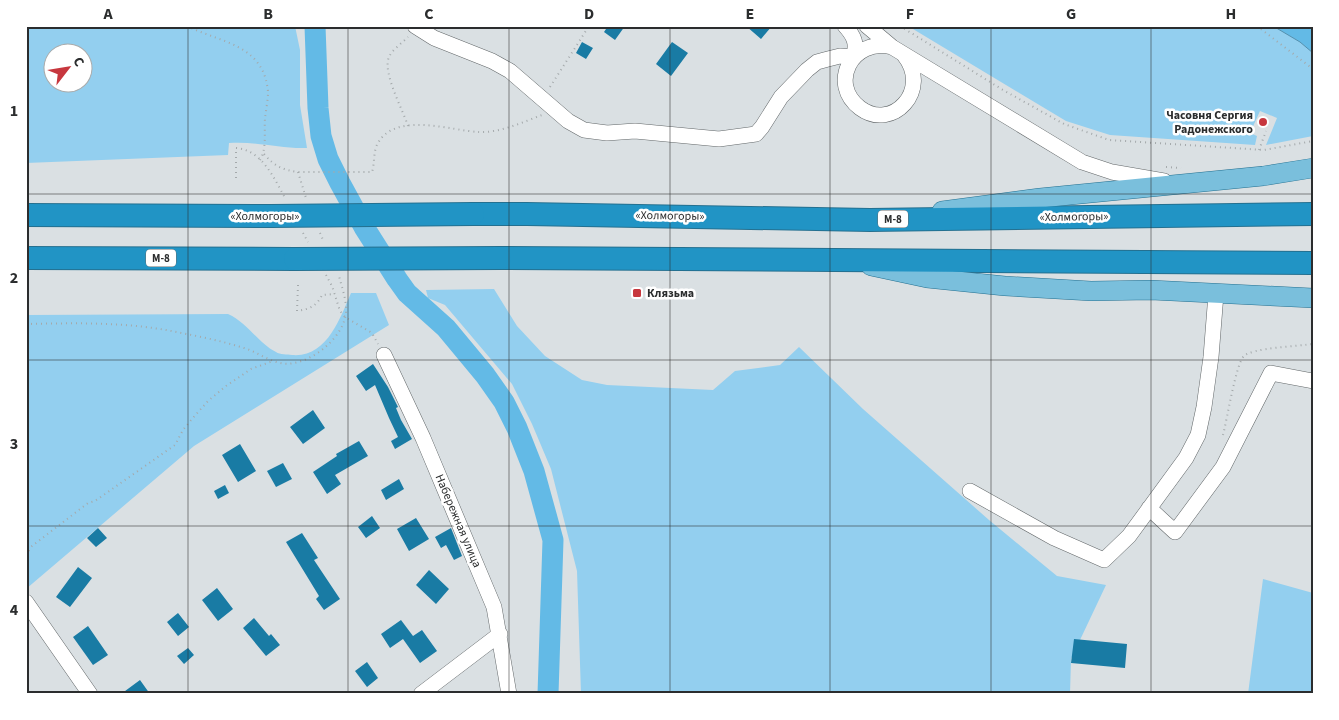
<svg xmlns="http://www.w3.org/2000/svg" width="1339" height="720" viewBox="0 0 1339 720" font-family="'Source Sans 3',sans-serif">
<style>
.green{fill:#93cfef;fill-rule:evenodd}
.water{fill:#63bae6;stroke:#5290af}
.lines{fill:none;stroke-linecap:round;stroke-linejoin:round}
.river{stroke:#63bae6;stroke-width:21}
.building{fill:#197ba4}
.minor-casing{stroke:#626769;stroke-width:16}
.major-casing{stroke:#247090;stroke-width:20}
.highway-casing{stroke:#247090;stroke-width:24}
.path{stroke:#a4a9ab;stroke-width:2;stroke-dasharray:1 4;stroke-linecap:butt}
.minor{stroke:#fff;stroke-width:15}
.major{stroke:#7abfdc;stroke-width:19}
.highway{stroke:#2194c5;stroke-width:22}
.highway-bridge-casing{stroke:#247090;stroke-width:24;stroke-linecap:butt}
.highway-bridge{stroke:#2194c5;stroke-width:22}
.grid{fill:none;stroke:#2b2d2e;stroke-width:1;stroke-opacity:0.55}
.poi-dot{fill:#c7373e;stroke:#fff;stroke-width:2}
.labels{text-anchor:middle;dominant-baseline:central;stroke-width:5;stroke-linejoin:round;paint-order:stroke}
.shield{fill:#fff;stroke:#6b6c6d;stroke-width:1}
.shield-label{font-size:11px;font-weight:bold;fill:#2b2d2e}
.poi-label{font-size:12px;font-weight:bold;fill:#2b2d2e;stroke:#fff;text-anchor:end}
.street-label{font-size:12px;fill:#2b2d2e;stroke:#fff}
.neatline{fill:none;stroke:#2b2d2e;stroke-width:2}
.grid-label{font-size:16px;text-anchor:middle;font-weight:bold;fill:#2b2d2e}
</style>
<rect width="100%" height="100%" fill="#dae0e3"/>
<!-- green -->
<path class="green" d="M 26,26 L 295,26 L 300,50 L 300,105 L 307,148 C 280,149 257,141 229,143 L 228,155 L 26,163 ZM 82,52 L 82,82 L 52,82 L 52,52 Z
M 908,26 L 1273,26 L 1300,42 L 1313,53 L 1313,136 L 1266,145 L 1277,118 L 1260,111 L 1250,133 L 1257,136 L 1255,145 L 1110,135 L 1066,121 Z
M 494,289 L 517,326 L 545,356 L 582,380 L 607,385 L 713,390 L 735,371 L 780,365 L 799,347 L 863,409 L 989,520 L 1057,576 L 1106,585 L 1071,659 L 1070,694 L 581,694 L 577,571 L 551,469 L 532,424 L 512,384 L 445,305 L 428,298 L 426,290 Z
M 351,293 L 376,293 L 389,325 L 194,446 L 26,589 L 26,315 L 228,314 C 248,323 258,343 276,352 C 280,355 287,354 292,355 C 327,358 340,318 351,293 Z
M 1263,579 L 1313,593 L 1313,694 L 1248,694 Z"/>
<!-- water -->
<path class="water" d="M 1273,26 L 1313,26 L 1313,53 L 1300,42 Z"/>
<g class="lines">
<!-- river -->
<path class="river" d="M 315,26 L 318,108 L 321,136 L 328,159 L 340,183 L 364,227 L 397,279 L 407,293 L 446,328 L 485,375 L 504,402 L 517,428 L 534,471 L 553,540 L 548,694"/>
</g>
<!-- building -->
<path class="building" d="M 608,26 L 625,26 L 615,40 L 604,32 Z
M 746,26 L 772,26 L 761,39 Z
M 582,42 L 593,48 L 586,59 L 576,53 Z
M 672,42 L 688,53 L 671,76 L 656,64 Z
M 373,364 L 388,387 L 398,407 L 396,408 L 401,420 L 412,439 L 395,449 L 391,441 L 398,437 L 389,418 L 375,385 L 366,391 L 356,376 Z
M 313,410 L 325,428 L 303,444 L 290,427 Z
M 359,441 L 368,456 L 335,475 L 341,484 L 327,494 L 313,472 L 337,456 L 336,454 Z
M 240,444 L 256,471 L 238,482 L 222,455 Z
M 283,463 L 292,479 L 276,487 L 267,471 Z
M 399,479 L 404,489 L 386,500 L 381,490 Z
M 225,485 L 229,493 L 218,499 L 214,491 Z
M 372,516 L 380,528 L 366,538 L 358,527 Z
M 416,518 L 429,539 L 409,551 L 397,529 Z
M 98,528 L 107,538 L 96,547 L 87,538 Z
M 451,528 L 462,556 L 454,560 L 446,545 L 441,548 L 435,537 Z
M 302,533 L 318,558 L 314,560 L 340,599 L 324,610 L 316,599 L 319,596 L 286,542 Z
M 78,567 L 92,578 L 70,607 L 56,597 Z
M 429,570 L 449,589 L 436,604 L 416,585 Z
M 217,588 L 233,609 L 218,621 L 202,600 Z
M 178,613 L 189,627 L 178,636 L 167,622 Z
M 254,618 L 269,636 L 271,634 L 280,645 L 266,656 L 243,628 Z
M 401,620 L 413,636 L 422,630 L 437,651 L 420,663 L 403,639 L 390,648 L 381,634 Z
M 88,626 L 108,655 L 93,665 L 73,637 Z
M 1074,639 L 1127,644 L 1125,668 L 1071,663 Z
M 188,648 L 194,655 L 184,664 L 177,656 Z
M 367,662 L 378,678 L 367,687 L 355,671 Z
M 140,680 L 150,694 L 121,694 Z"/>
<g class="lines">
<!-- minor casing -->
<g class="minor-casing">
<path id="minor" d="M 415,26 L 434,38 L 492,61 L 510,71 L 568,121 L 584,130 L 607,133 L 635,131 L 719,139 L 756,134 L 762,127 L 781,97 L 807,70 L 817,62 L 828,59 L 840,56 L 853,57
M 845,26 C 854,36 858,44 853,57
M 867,26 L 892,47 L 1082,162 L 1112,172 L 1164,181
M 892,47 C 852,37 828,84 860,108 C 892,132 932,90 904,55
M 384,355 L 423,438 L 494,607 L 509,694
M 970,491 L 1054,538 L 1104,560 L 1129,536 L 1186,458 L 1198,435 L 1204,407 L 1211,357 L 1216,294
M 1149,508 L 1175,532 L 1223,467 L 1271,373 L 1313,381
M 26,602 L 90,694
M 421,694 L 500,634"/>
</g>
<!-- major casing -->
<g class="major-casing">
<path id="major" d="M 942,211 L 1040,198 L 1263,176 L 1313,168
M 871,266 L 927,278 L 1005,286 L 1091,291 L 1151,290 L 1313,298"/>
</g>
<!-- highway casing -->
<g class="highway-casing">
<path id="highway" d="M 473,214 L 527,214 L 870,220 L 1313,214
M 26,215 L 271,216
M 26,258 L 295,259
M 500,258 L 1313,263"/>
</g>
<!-- path -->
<path class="path" d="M 187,26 C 221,43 264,44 268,92 C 268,100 266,110 265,118 C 264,131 267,149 260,160
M 900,26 L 1003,90 L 1064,124 L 1109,140 L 1264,150 L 1313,141
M 1257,26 L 1313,69
M 26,29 L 36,26
M 550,87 L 589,26
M 408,126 C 403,110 382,72 389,57 C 392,50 402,43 408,37
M 1259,150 L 1266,131
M 264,154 C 274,166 283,170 298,172 L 372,172 C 375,163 373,151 378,143 C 396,111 452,131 479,132 C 500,133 523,122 542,115
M 1166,167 L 1181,168
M 298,172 L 306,198
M 236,178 L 236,148 C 262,150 274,178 285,198
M 303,233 L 308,242
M 320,233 L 324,242
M 326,275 L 332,286 L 340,311 L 345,317 L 372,333 L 378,344
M 298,285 L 297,311 C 309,309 316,307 322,295 L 335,294
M 26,324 C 73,323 120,322 166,330 C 192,335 219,340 244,348 C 261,353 275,367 294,363 C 316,359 343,337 346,313 C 347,301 342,288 339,276
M 1223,435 C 1227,420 1236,363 1244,356 C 1251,348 1300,346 1313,344
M 26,555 L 32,546 L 88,503 L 95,501 L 175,445 L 183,430 L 192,419 L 208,401 L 226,386 L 251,369 L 273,361"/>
<!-- minor -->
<use href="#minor" class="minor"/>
<!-- major -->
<use href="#major" class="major"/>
<!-- highway -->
<use href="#highway" class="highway"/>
<!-- highway-bridge casing -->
<g class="highway-bridge-casing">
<path id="highway-bridge" d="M 271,216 L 473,214
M 295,259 L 500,258"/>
</g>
<!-- highway-bridge -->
<use href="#highway-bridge" class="highway-bridge"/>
</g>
<!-- grid -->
<path class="grid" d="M 188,26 L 188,694M 348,26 L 348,694M 509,26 L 509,694M 670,26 L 670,694M 830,26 L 830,694M 991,26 L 991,694M 1151,26 L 1151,694M 26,194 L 1313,194M 26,360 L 1313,360M 26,526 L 1313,526"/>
<!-- markers -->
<g class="poi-dot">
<circle cx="1263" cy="122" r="5"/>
<rect x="632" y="288" width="10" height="10" rx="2.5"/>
</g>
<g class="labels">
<!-- shield labels -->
<g class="shield">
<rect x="878" y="210.5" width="30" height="17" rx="4"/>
<rect x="146" y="249.5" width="30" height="17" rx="4"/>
</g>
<g class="shield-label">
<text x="893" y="219">М-8</text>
<text x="161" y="258">М-8</text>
</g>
<!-- poi labels -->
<g class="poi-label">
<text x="1253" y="115">Часовня Сергия<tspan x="1253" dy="14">Радонежского</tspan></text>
<text x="647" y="293" text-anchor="start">Клязьма</text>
</g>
<!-- street labels -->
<g class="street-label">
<text x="265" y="216">«Холмогоры»</text>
<text transform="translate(670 216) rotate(1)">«Холмогоры»</text>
<text transform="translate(1074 217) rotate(-1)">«Холмогоры»</text>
<text transform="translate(458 521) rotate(67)">Набережная улица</text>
</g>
</g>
<!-- border -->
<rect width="1339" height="720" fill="none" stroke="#ffffff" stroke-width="55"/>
<!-- north arrow -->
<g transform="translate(68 68) rotate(59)"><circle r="24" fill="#ffffff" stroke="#aaabab"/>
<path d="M0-4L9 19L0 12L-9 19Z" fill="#c7373e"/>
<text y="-8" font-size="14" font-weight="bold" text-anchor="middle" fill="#2b2d2e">С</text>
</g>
<rect x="28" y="28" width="1284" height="664" class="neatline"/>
<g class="grid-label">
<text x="108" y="19">A</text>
<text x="268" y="19">B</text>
<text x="429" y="19">C</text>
<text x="589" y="19">D</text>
<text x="750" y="19">E</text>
<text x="910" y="19">F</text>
<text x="1071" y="19">G</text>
<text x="1231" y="19">H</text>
<text x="14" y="116">1</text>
<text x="14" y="283">2</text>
<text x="14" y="449">3</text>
<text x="14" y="615">4</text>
</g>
</svg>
